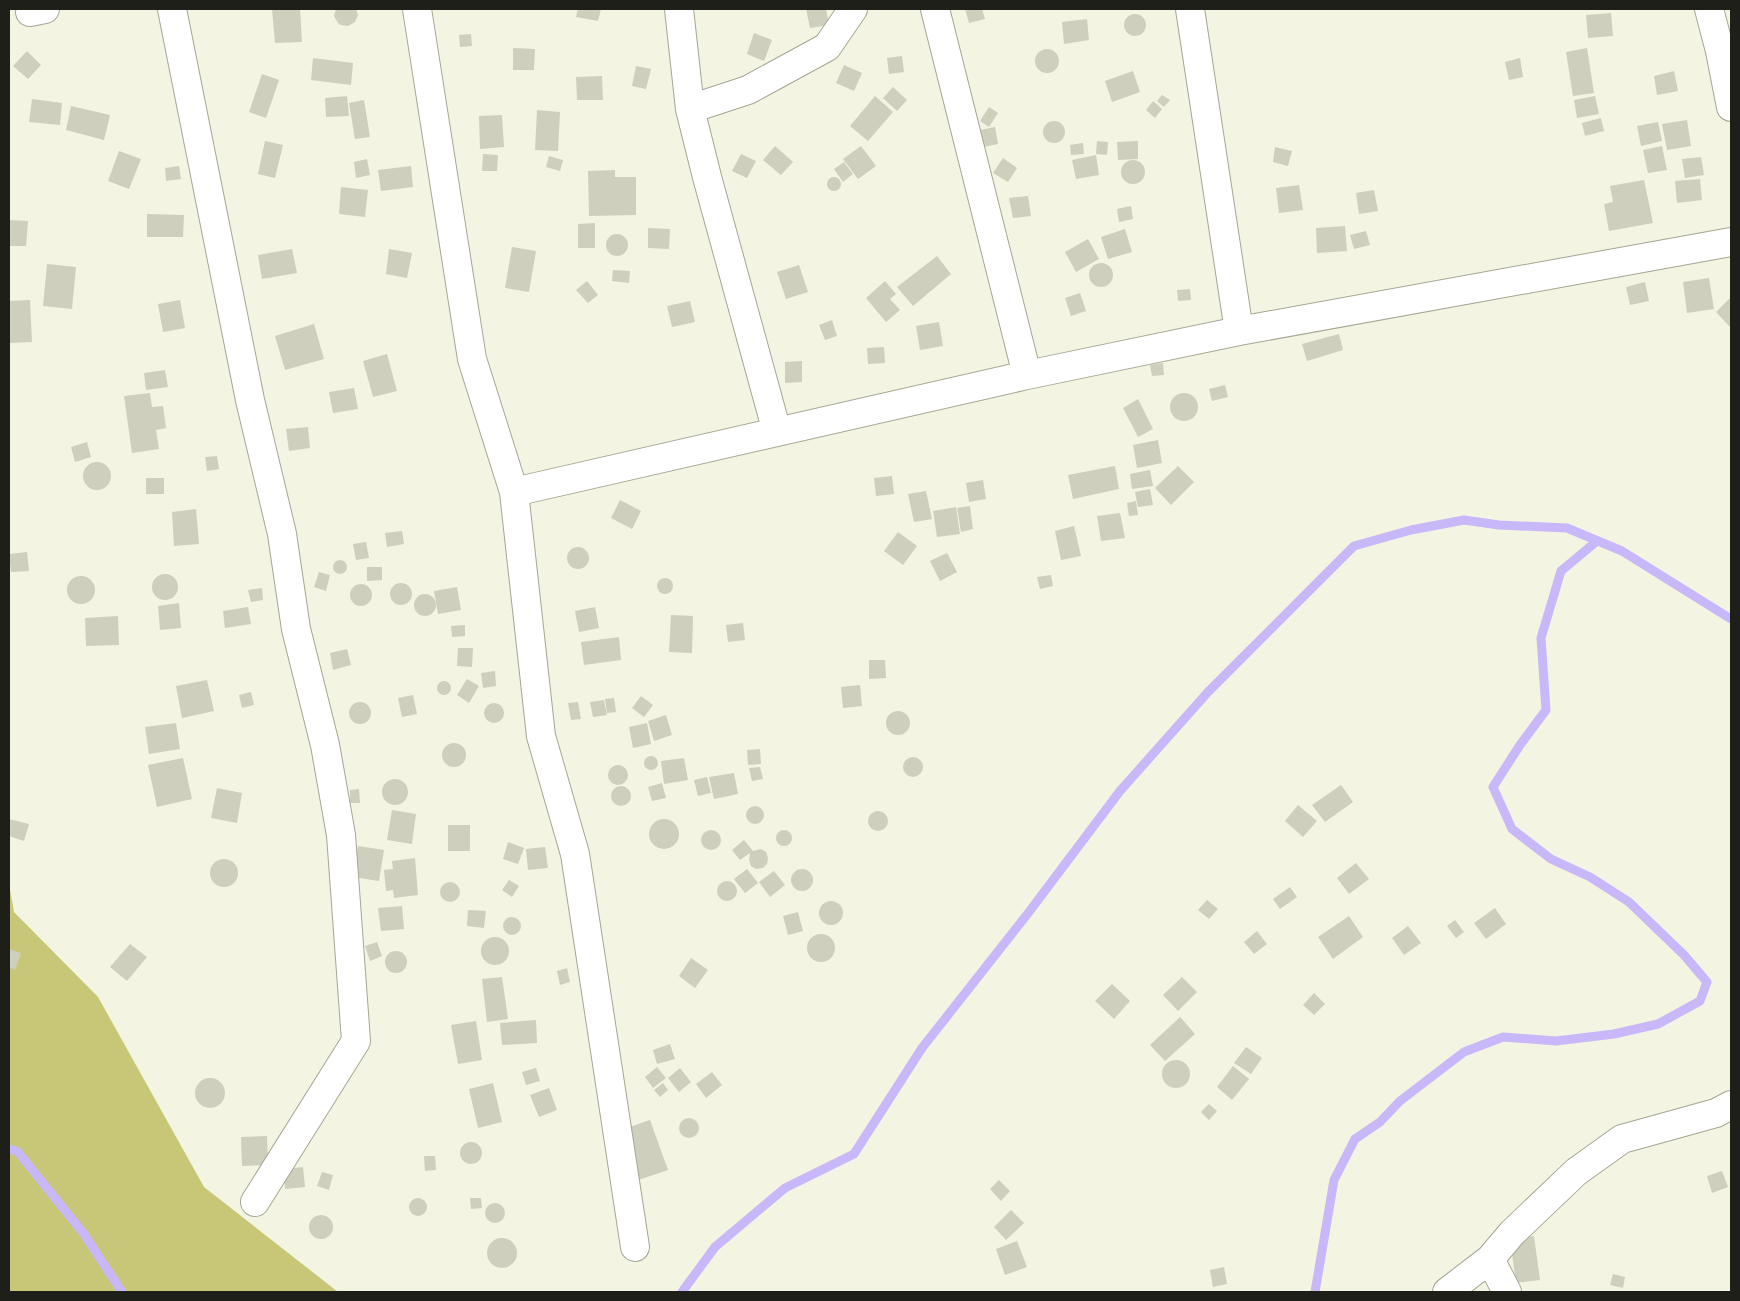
<svg xmlns="http://www.w3.org/2000/svg" width="1740" height="1301" viewBox="0 0 1740 1301" font-family="Ubuntu,sans-serif">
<style>
.green{fill:#c8c777}
.lines{fill:none;stroke-linecap:round;stroke-linejoin:round}
.stream{stroke:#c8b8f9;stroke-width:9}
.building{fill:#cecfbd}
.street-casing{stroke:#a5a694;stroke-width:30}
.street{stroke:#fff;stroke-width:28}
</style>
<rect width="100%" height="100%" fill="#f3f4e1"/>
<!-- green -->
<path class="green" d="M 9,884 L 14,912 L 98,997 L 204,1187 L 338,1292 L 9,1292 Z"/>
<g class="lines">
<!-- stream -->
<path class="stream" d="M 9,1149 L 18,1152 L 84,1234 L 122,1292
M 682,1292 L 715,1247 L 785,1188 L 854,1154 L 922,1048 L 1029,912 L 1120,791 L 1208,692 L 1354,546 L 1411,530 L 1464,520 L 1499,525 L 1567,528 L 1622,551 L 1731,619
M 1315,1292 L 1334,1180 L 1355,1139 L 1380,1122 L 1400,1101 L 1464,1052 L 1503,1037 L 1556,1041 L 1614,1034 L 1658,1024 L 1700,1001 L 1707,982 L 1684,955 L 1629,902 L 1590,877 L 1551,859 L 1512,829 L 1493,787 L 1520,745 L 1546,710 L 1541,638 L 1561,571 L 1597,541"/>
</g>
<!-- building -->
<path class="building" d="M 272,9 L 300,9 L 302,42 L 275,43 Z
M 336,9 L 356,9 L 358,15 L 355,22 L 348,26 L 341,25 L 338,23 L 334,16 Z
M 578,9 L 601,9 L 598,21 L 576,17 Z
M 806,9 L 826,9 L 829,25 L 810,28 Z
M 965,9 L 982,9 L 985,19 L 969,23 Z
M 1611,13 L 1613,36 L 1588,38 L 1586,15 Z
M1124 25a11 11 0 1 1 22 0a11 11 0 1 1-22 0Z
M 1087,19 L 1089,40 L 1064,44 L 1062,22 Z
M 754,33 L 772,40 L 764,61 L 747,54 Z
M 471,34 L 472,46 L 460,47 L 459,35 Z
M 513,48 L 535,49 L 534,70 L 513,70 Z
M 1587,48 L 1594,93 L 1573,96 L 1566,52 Z
M1035 61a12 12 0 1 1 24 0a12 12 0 1 1-24 0Z
M 27,51 L 41,65 L 28,79 L 13,66 Z
M 902,56 L 904,72 L 889,74 L 887,58 Z
M 313,58 L 353,63 L 351,85 L 311,80 Z
M 1520,58 L 1523,77 L 1509,80 L 1505,62 Z
M 844,65 L 862,73 L 854,91 L 836,83 Z
M 636,66 L 651,69 L 646,89 L 632,86 Z
M 1133,71 L 1140,92 L 1112,102 L 1105,81 Z
M 1674,71 L 1678,91 L 1657,95 L 1654,76 Z
M 262,74 L 279,80 L 266,118 L 249,112 Z
M 602,76 L 603,100 L 577,100 L 576,77 Z
M 893,87 L 907,100 L 897,111 L 883,98 Z
M 1162,95 L 1170,100 L 1164,107 L 1157,101 Z
M 347,96 L 349,116 L 326,117 L 325,98 Z
M 875,96 L 893,112 L 868,141 L 850,126 Z
M 1595,96 L 1599,114 L 1577,118 L 1574,100 Z
M 32,99 L 62,103 L 60,125 L 29,122 Z
M 364,100 L 370,137 L 355,139 L 349,103 Z
M 1153,101 L 1162,109 L 1155,118 L 1146,110 Z
M 71,106 L 110,115 L 104,140 L 66,130 Z
M 989,107 L 998,113 L 989,127 L 980,121 Z
M 537,110 L 560,112 L 558,151 L 535,150 Z
M 502,115 L 504,147 L 480,149 L 479,116 Z
M 1601,118 L 1604,131 L 1585,136 L 1582,123 Z
M 1687,120 L 1691,146 L 1667,150 L 1662,124 Z
M1043 132a11 11 0 1 1 22 0a11 11 0 1 1-22 0Z
M 1658,122 L 1662,141 L 1641,146 L 1637,126 Z
M 995,127 L 998,144 L 983,147 L 980,130 Z
M 265,141 L 283,145 L 275,178 L 258,174 Z
M 1097,141 L 1108,142 L 1107,155 L 1096,154 Z
M 1138,141 L 1138,159 L 1118,160 L 1117,142 Z
M 1083,143 L 1084,154 L 1071,155 L 1070,145 Z
M 775,146 L 793,162 L 781,175 L 763,160 Z
M 861,146 L 876,166 L 858,179 L 843,159 Z
M 1662,146 L 1667,170 L 1648,173 L 1643,150 Z
M 1275,147 L 1292,151 L 1288,166 L 1273,162 Z
M 119,151 L 141,159 L 129,189 L 108,181 Z
M 483,154 L 498,155 L 497,171 L 482,171 Z
M 741,154 L 756,161 L 747,178 L 732,171 Z
M 1096,155 L 1099,175 L 1076,179 L 1072,160 Z
M 549,156 L 563,160 L 560,171 L 546,167 Z
M 1701,157 L 1704,175 L 1685,178 L 1682,159 Z
M 1003,158 L 1017,168 L 1008,182 L 993,173 Z
M 367,159 L 370,175 L 356,178 L 354,162 Z
M1121 172a12 12 0 1 1 24 0a12 12 0 1 1-24 0Z
M 844,162 L 853,174 L 843,182 L 834,169 Z
M 179,166 L 181,179 L 166,181 L 165,168 Z
M 411,166 L 413,187 L 381,191 L 378,170 Z
M 615,170 L 615,177 L 636,177 L 636,215 L 589,216 L 588,171 Z
M827 184a7 7 0 1 1 14 0a7 7 0 1 1-14 0Z
M 1700,179 L 1702,200 L 1677,203 L 1675,181 Z
M 1644,180 L 1653,223 L 1609,231 L 1604,204 L 1613,202 L 1610,186 Z
M 1299,185 L 1303,210 L 1279,213 L 1276,188 Z
M 341,187 L 368,190 L 365,217 L 339,214 Z
M 1374,190 L 1378,211 L 1359,214 L 1356,193 Z
M 1028,196 L 1031,216 L 1013,218 L 1009,198 Z
M 1131,206 L 1133,219 L 1119,222 L 1117,209 Z
M 147,214 L 184,215 L 183,237 L 147,237 Z
M 9,220 L 28,221 L 26,246 L 9,246 Z
M 595,223 L 595,248 L 578,248 L 578,224 Z
M 1345,226 L 1347,251 L 1317,253 L 1316,228 Z
M 648,228 L 670,229 L 669,249 L 648,248 Z
M 1125,229 L 1132,252 L 1108,259 L 1101,237 Z
M 1366,231 L 1370,245 L 1354,249 L 1350,235 Z
M606 245a11 11 0 1 1 22 0a11 11 0 1 1-22 0Z
M 1088,239 L 1099,259 L 1076,272 L 1065,252 Z
M 512,247 L 536,251 L 529,292 L 505,288 Z
M 292,249 L 297,273 L 262,279 L 258,255 Z
M 389,249 L 412,253 L 407,278 L 386,274 Z
M 937,256 L 951,274 L 913,306 L 897,287 Z
M1089 275a12 12 0 1 1 24 0a12 12 0 1 1-24 0Z
M 47,264 L 76,267 L 72,309 L 43,306 Z
M 799,265 L 808,292 L 786,299 L 777,272 Z
M 613,270 L 630,271 L 629,283 L 612,281 Z
M 1709,278 L 1714,309 L 1687,313 L 1683,282 Z
M 587,281 L 598,295 L 588,303 L 576,290 Z
M 885,281 L 896,294 L 890,299 L 900,310 L 886,322 L 866,298 Z
M 1645,282 L 1649,301 L 1630,305 L 1626,287 Z
M 1190,289 L 1191,300 L 1178,301 L 1177,290 Z
M 1080,293 L 1086,311 L 1071,316 L 1065,298 Z
M 1731,297 L 1731,328 L 1716,312 Z
M 30,300 L 32,342 L 9,343 L 9,301 Z
M 180,300 L 185,328 L 163,332 L 158,304 Z
M 690,301 L 695,322 L 672,327 L 667,306 Z
M 832,320 L 837,336 L 825,340 L 819,325 Z
M 939,322 L 943,346 L 920,350 L 916,326 Z
M 314,324 L 324,359 L 285,370 L 275,336 Z
M 1339,334 L 1343,350 L 1307,361 L 1302,344 Z
M 884,347 L 885,363 L 868,364 L 867,348 Z
M 387,354 L 397,391 L 373,397 L 363,361 Z
M 802,361 L 802,382 L 785,383 L 785,362 Z
M 1163,363 L 1164,375 L 1152,376 L 1150,365 Z
M 165,370 L 168,387 L 146,390 L 144,373 Z
M 1225,385 L 1228,397 L 1212,401 L 1209,389 Z
M 354,388 L 358,409 L 333,413 L 329,392 Z
M1170 407a14 14 0 1 1 28 0a14 14 0 1 1-28 0Z
M 150,393 L 152,407 L 163,406 L 166,428 L 156,430 L 159,449 L 132,453 L 124,396 Z
M 1138,399 L 1153,429 L 1138,437 L 1123,408 Z
M 308,427 L 310,448 L 289,451 L 286,429 Z
M 1158,440 L 1162,463 L 1137,468 L 1133,445 Z
M 87,442 L 91,457 L 75,462 L 71,447 Z
M 217,456 L 219,469 L 207,471 L 205,457 Z
M83 476a14 14 0 1 1 28 0a14 14 0 1 1-28 0Z
M 1115,466 L 1119,489 L 1073,499 L 1068,475 Z
M 1178,466 L 1194,482 L 1171,505 L 1155,488 Z
M 1150,470 L 1153,486 L 1132,489 L 1130,474 Z
M 892,476 L 894,494 L 876,496 L 874,478 Z
M 146,478 L 164,478 L 164,494 L 146,494 Z
M 983,480 L 986,499 L 969,502 L 966,483 Z
M 1150,489 L 1153,505 L 1138,507 L 1135,492 Z
M 926,491 L 932,519 L 914,522 L 908,494 Z
M 620,500 L 641,511 L 632,529 L 611,518 Z
M 1136,501 L 1138,515 L 1129,516 L 1127,503 Z
M 970,506 L 973,529 L 961,532 L 957,508 Z
M 956,507 L 960,534 L 937,537 L 933,511 Z
M 196,509 L 199,544 L 174,546 L 172,512 Z
M 1120,513 L 1125,538 L 1101,541 L 1097,516 Z
M 1074,526 L 1081,556 L 1061,560 L 1055,531 Z
M 402,531 L 404,544 L 387,547 L 385,533 Z
M 898,532 L 917,546 L 903,565 L 884,551 Z
M 366,542 L 369,558 L 356,560 L 353,544 Z
M567 558a11 11 0 1 1 22 0a11 11 0 1 1-22 0Z
M 27,552 L 29,571 L 11,572 L 9,554 Z
M 947,553 L 957,572 L 940,581 L 930,561 Z
M333 567a7 7 0 1 1 14 0a7 7 0 1 1-14 0Z
M 367,567 L 382,567 L 382,580 L 367,581 Z
M 319,572 L 330,575 L 326,591 L 314,587 Z
M152 587a13 13 0 1 1 26 0a13 13 0 1 1-26 0Z
M 1051,575 L 1053,586 L 1040,589 L 1037,577 Z
M67 590a14 14 0 1 1 28 0a14 14 0 1 1-28 0Z
M657 586a8 8 0 1 1 16 0a8 8 0 1 1-16 0Z
M390 594a11 11 0 1 1 22 0a11 11 0 1 1-22 0Z
M350 595a11 11 0 1 1 22 0a11 11 0 1 1-22 0Z
M 457,587 L 461,610 L 438,614 L 434,591 Z
M 262,588 L 263,600 L 251,602 L 248,590 Z
M414 605a11 11 0 1 1 22 0a11 11 0 1 1-22 0Z
M 179,603 L 181,628 L 160,630 L 158,606 Z
M 248,607 L 251,624 L 225,628 L 223,611 Z
M 595,607 L 599,628 L 579,632 L 575,611 Z
M 671,615 L 693,616 L 692,653 L 669,652 Z
M 118,616 L 119,645 L 86,646 L 85,618 Z
M 743,623 L 745,640 L 728,642 L 726,625 Z
M 465,625 L 465,636 L 452,637 L 451,626 Z
M 619,637 L 621,660 L 584,665 L 581,642 Z
M 458,648 L 473,648 L 472,667 L 457,666 Z
M 347,649 L 351,665 L 333,670 L 330,653 Z
M 869,660 L 885,660 L 886,678 L 869,679 Z
M 495,671 L 496,686 L 483,688 L 481,673 Z
M 467,679 L 479,686 L 469,703 L 457,695 Z
M 207,680 L 214,711 L 182,718 L 176,686 Z
M437 688a7 7 0 1 1 14 0a7 7 0 1 1-14 0Z
M 860,685 L 862,706 L 843,708 L 841,687 Z
M 251,692 L 254,705 L 242,708 L 239,695 Z
M 413,695 L 417,714 L 402,717 L 398,698 Z
M 641,696 L 653,705 L 644,717 L 632,708 Z
M 614,698 L 616,712 L 607,713 L 605,699 Z
M 604,700 L 607,715 L 593,717 L 590,702 Z
M349 713a11 11 0 1 1 22 0a11 11 0 1 1-22 0Z
M 578,702 L 581,719 L 571,720 L 568,703 Z
M484 713a10 10 0 1 1 20 0a10 10 0 1 1-20 0Z
M886 723a12 12 0 1 1 24 0a12 12 0 1 1-24 0Z
M 666,715 L 672,735 L 654,741 L 648,721 Z
M 176,723 L 180,749 L 149,754 L 145,727 Z
M 647,723 L 651,744 L 633,748 L 629,727 Z
M442 755a12 12 0 1 1 24 0a12 12 0 1 1-24 0Z
M 760,749 L 761,764 L 748,765 L 747,750 Z
M644 763a7 7 0 1 1 14 0a7 7 0 1 1-14 0Z
M903 767a10 10 0 1 1 20 0a10 10 0 1 1-20 0Z
M 183,758 L 192,799 L 157,807 L 148,765 Z
M 684,758 L 688,780 L 664,784 L 661,761 Z
M608 775a10 10 0 1 1 20 0a10 10 0 1 1-20 0Z
M 760,767 L 763,779 L 752,781 L 749,768 Z
M 734,773 L 738,794 L 714,799 L 709,777 Z
M 707,777 L 711,793 L 698,796 L 694,780 Z
M382 792a13 13 0 1 1 26 0a13 13 0 1 1-26 0Z
M 662,783 L 666,798 L 652,801 L 648,787 Z
M 1341,785 L 1353,802 L 1325,822 L 1312,805 Z
M611 796a10 10 0 1 1 20 0a10 10 0 1 1-20 0Z
M 217,788 L 242,793 L 237,823 L 211,818 Z
M 359,789 L 360,803 L 350,803 L 350,790 Z
M 1298,805 L 1317,821 L 1303,837 L 1285,821 Z
M746 815a9 9 0 1 1 18 0a9 9 0 1 1-18 0Z
M 392,810 L 416,814 L 412,844 L 387,840 Z
M868 821a10 10 0 1 1 20 0a10 10 0 1 1-20 0Z
M649 834a15 15 0 1 1 30 0a15 15 0 1 1-30 0Z
M 9,819 L 29,824 L 24,841 L 9,836 Z
M 448,825 L 470,825 L 470,851 L 448,851 Z
M701 840a10 10 0 1 1 20 0a10 10 0 1 1-20 0Z
M776 838a8 8 0 1 1 16 0a8 8 0 1 1-16 0Z
M 744,840 L 753,851 L 761,849 L 766,852 L 768,858 L 767,864 L 763,868 L 756,869 L 751,866 L 749,860 L 750,853 L 740,860 L 732,850 Z
M 508,842 L 524,848 L 518,864 L 503,859 Z
M 358,846 L 384,850 L 379,881 L 353,877 Z
M 545,847 L 548,868 L 528,870 L 526,849 Z
M 415,858 L 418,895 L 394,898 L 393,890 L 386,891 L 384,870 L 393,869 L 392,861 Z
M210 873a14 14 0 1 1 28 0a14 14 0 1 1-28 0Z
M 1356,863 L 1369,879 L 1349,894 L 1337,878 Z
M791 880a11 11 0 1 1 22 0a11 11 0 1 1-22 0Z
M 747,869 L 758,883 L 745,893 L 734,879 Z
M 774,871 L 785,885 L 770,897 L 759,882 Z
M 509,880 L 519,886 L 512,897 L 502,890 Z
M717 891a10 10 0 1 1 20 0a10 10 0 1 1-20 0Z
M440 892a10 10 0 1 1 20 0a10 10 0 1 1-20 0Z
M 1290,887 L 1297,897 L 1280,909 L 1273,899 Z
M 1207,900 L 1218,909 L 1209,919 L 1198,910 Z
M819 913a12 12 0 1 1 24 0a12 12 0 1 1-24 0Z
M 402,906 L 404,929 L 381,931 L 378,908 Z
M 1495,908 L 1506,924 L 1486,939 L 1474,923 Z
M 468,910 L 486,911 L 484,928 L 467,926 Z
M 798,912 L 803,931 L 788,935 L 783,916 Z
M 1349,916 L 1363,937 L 1333,959 L 1318,937 Z
M503 926a9 9 0 1 1 18 0a9 9 0 1 1-18 0Z
M 1455,920 L 1464,932 L 1456,938 L 1447,926 Z
M 1408,926 L 1421,943 L 1404,955 L 1392,938 Z
M 1257,931 L 1267,944 L 1254,954 L 1244,942 Z
M807 948a14 14 0 1 1 28 0a14 14 0 1 1-28 0Z
M481 951a14 14 0 1 1 28 0a14 14 0 1 1-28 0Z
M 377,942 L 382,956 L 370,961 L 365,946 Z
M 130,944 L 147,957 L 127,981 L 110,967 Z
M 9,949 L 21,953 L 15,970 L 9,967 Z
M385 962a11 11 0 1 1 22 0a11 11 0 1 1-22 0Z
M 691,958 L 708,970 L 695,988 L 679,976 Z
M 567,968 L 570,982 L 560,985 L 557,971 Z
M 502,977 L 508,1019 L 487,1022 L 482,979 Z
M 1182,977 L 1197,992 L 1178,1011 L 1163,995 Z
M 1112,984 L 1130,1001 L 1114,1019 L 1095,1001 Z
M 1314,993 L 1325,1004 L 1314,1015 L 1303,1005 Z
M 1180,1017 L 1195,1034 L 1165,1061 L 1150,1045 Z
M 536,1020 L 537,1043 L 502,1045 L 500,1023 Z
M 476,1021 L 482,1060 L 458,1064 L 451,1025 Z
M 670,1044 L 675,1059 L 657,1064 L 653,1050 Z
M 1246,1047 L 1262,1058 L 1251,1074 L 1234,1063 Z
M1162 1074a14 14 0 1 1 28 0a14 14 0 1 1-28 0Z
M 1233,1066 L 1249,1079 L 1232,1100 L 1217,1087 Z
M 657,1067 L 666,1078 L 653,1088 L 645,1077 Z
M 536,1068 L 540,1081 L 526,1085 L 522,1072 Z
M 680,1068 L 691,1082 L 679,1092 L 668,1078 Z
M 712,1072 L 722,1085 L 706,1098 L 696,1084 Z
M195 1093a15 15 0 1 1 30 0a15 15 0 1 1-30 0Z
M 493,1083 L 502,1122 L 478,1128 L 469,1089 Z
M 663,1083 L 668,1090 L 660,1097 L 654,1090 Z
M 549,1088 L 557,1110 L 539,1117 L 530,1095 Z
M 1209,1104 L 1217,1111 L 1209,1120 L 1201,1112 Z
M679 1128a10 10 0 1 1 20 0a10 10 0 1 1-20 0Z
M 650,1120 L 668,1170 L 638,1180 L 621,1130 Z
M 267,1136 L 268,1165 L 242,1166 L 241,1137 Z
M460 1153a11 11 0 1 1 22 0a11 11 0 1 1-22 0Z
M 424,1156 L 435,1156 L 436,1170 L 425,1171 Z
M 303,1167 L 305,1187 L 285,1189 L 284,1169 Z
M 1722,1171 L 1728,1187 L 1712,1193 L 1707,1176 Z
M 322,1172 L 333,1175 L 329,1190 L 317,1186 Z
M 999,1180 L 1010,1191 L 1001,1201 L 990,1189 Z
M 470,1198 L 481,1198 L 482,1208 L 471,1209 Z
M409 1207a9 9 0 1 1 18 0a9 9 0 1 1-18 0Z
M485 1213a10 10 0 1 1 20 0a10 10 0 1 1-20 0Z
M 1011,1210 L 1024,1223 L 1006,1240 L 994,1227 Z
M309 1227a12 12 0 1 1 24 0a12 12 0 1 1-24 0Z
M 1534,1236 L 1540,1280 L 1516,1283 L 1510,1239 Z
M487 1253a15 15 0 1 1 30 0a15 15 0 1 1-30 0Z
M 1017,1241 L 1027,1267 L 1005,1275 L 996,1249 Z
M 1224,1267 L 1227,1284 L 1213,1287 L 1210,1270 Z
M 1613,1274 L 1625,1277 L 1623,1288 L 1610,1285 Z"/>
<g class="lines">
<!-- street casing -->
<g class="street-casing">
<path id="street" d="M 172,9 L 250,400 L 282,534 L 296,629 L 325,745 L 341,835 L 356,1041 L 255,1202
M 417,9 L 472,359 L 514,492 L 541,736 L 575,854 L 635,1247
M 679,9 L 690,109
M 935,9 L 1027,375
M 1190,9 L 1239,331
M 1709,9 L 1720,51 L 1731,107
M 30,12 L 45,9
M 777,432 L 707,177 L 690,109 L 748,90 L 827,47 L 853,9
M 514,492 L 1027,375 L 1239,331 L 1731,242
M 1490,1259 L 1507,1292
M 1447,1292 L 1490,1259 L 1512,1233 L 1576,1172 L 1622,1139 L 1716,1113 L 1731,1105"/>
</g>
<!-- street -->
<use href="#street" class="street"/>
</g>
<!-- border -->
<rect width="1740" height="1301" fill="none" stroke="#1f1f19" stroke-width="20"/>
</svg>
